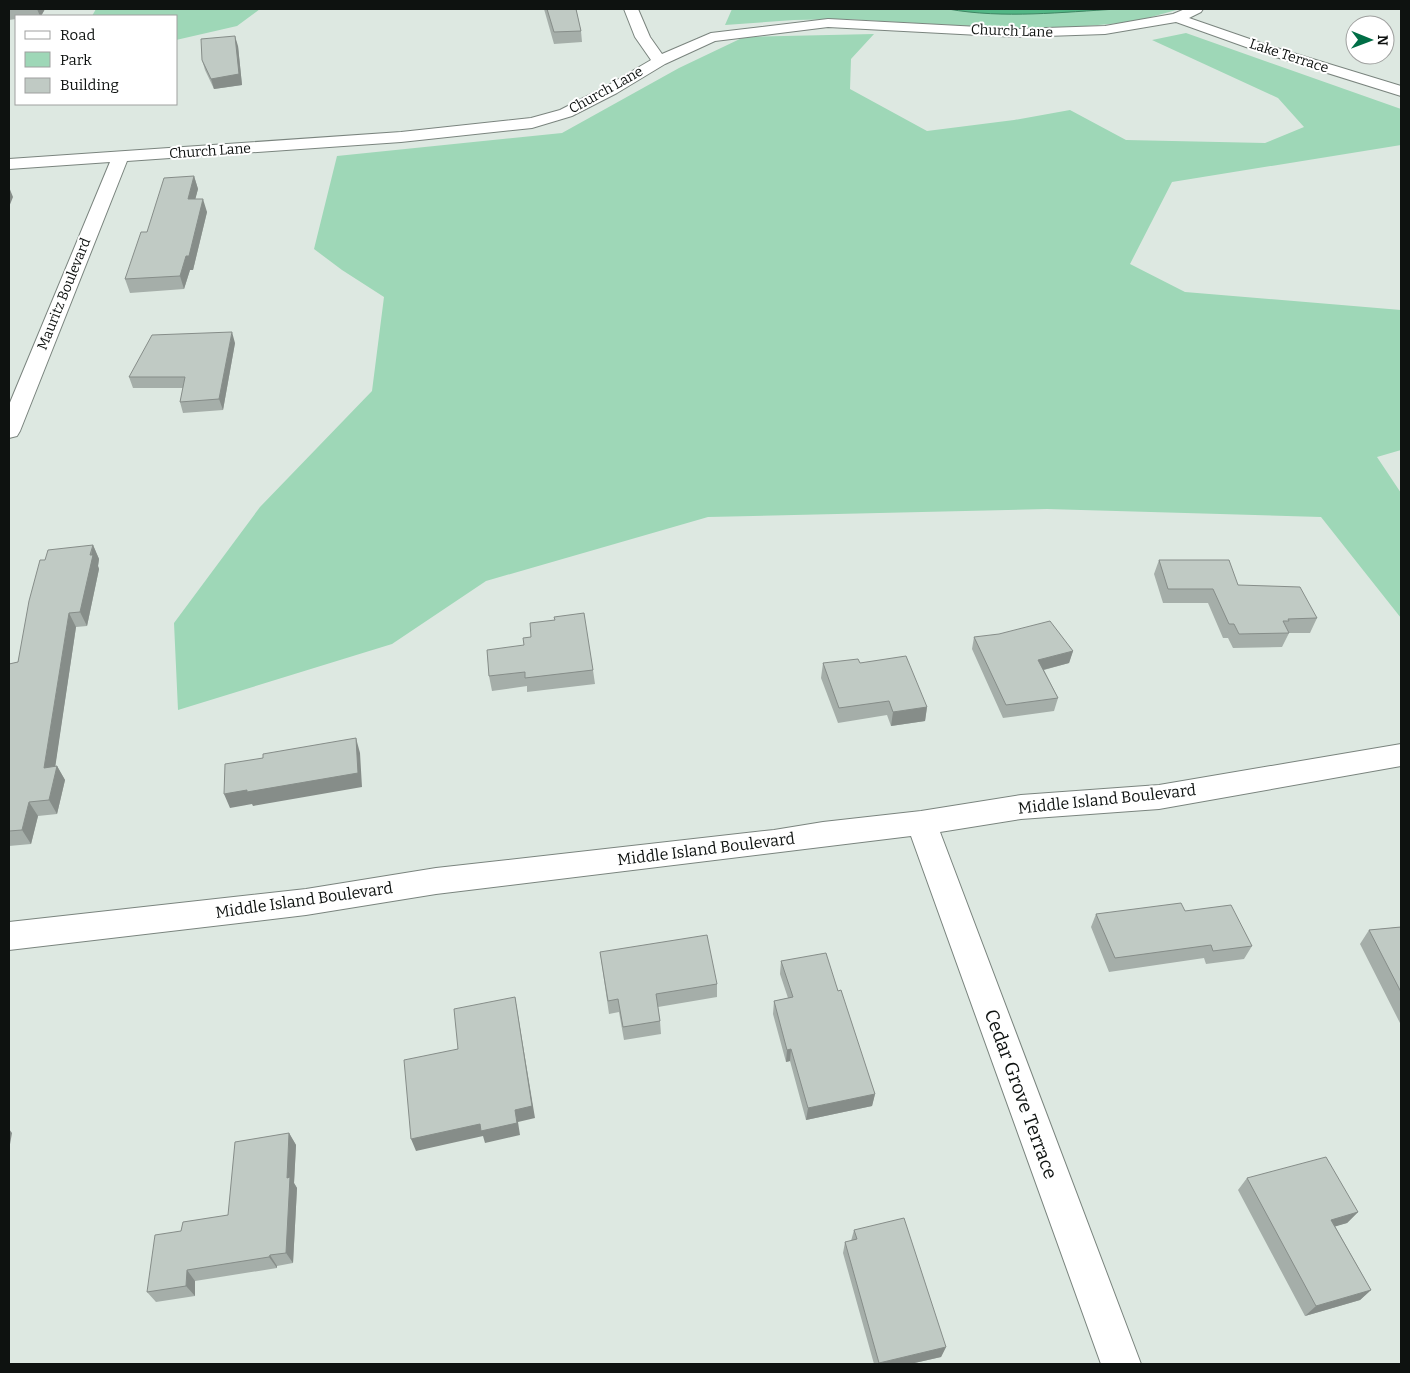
<svg xmlns="http://www.w3.org/2000/svg" width="1410" height="1373" viewBox="0 0 1410 1373" font-family="Bitter,serif">
<style>
.green{fill:#9ed7b7}
.water{fill:#53b786;stroke:#3e8663}
.lines{fill:none;stroke-linecap:round;stroke-linejoin:round}
.minor-casing{stroke:#7a847e;stroke-width:2}
.minor{fill:#fff;fill-rule:evenodd}
.wall{fill:#a5aea9}
.shaded-wall{fill:#868d89}
.building{fill:#c0cac4;stroke:#868d89}
.labels{text-anchor:middle;dominant-baseline:central;stroke-width:4;stroke-linejoin:round;paint-order:stroke}
.far-street-label{font-size:14px;fill:#0e1210;stroke:#fff}
.street-label{font-size:16px;fill:#0e1210;stroke:#fff}
.near-street-label{font-size:19px;fill:#0e1210;stroke:#fff}
</style>
<rect width="100%" height="100%" fill="#dde8e1"/>
<!-- green -->
<path class="green" d="M 96,9 L 260,9 L 237,26 L 176,40 L 176,16 L 92,16 Z
M 732,9 L 1180,9 L 1133,22 L 1040,30 L 845,19 L 794,20 L 725,25 Z
M 1186,33 L 1401,109 L 1401,145 L 1172,182 L 1130,264 L 1185,292 L 1401,310 L 1401,450 L 1377,457 L 1401,493 L 1401,618 L 1321,517 L 1047,509 L 708,517 L 486,581 L 392,644 L 178,710 L 174,623 L 260,507 L 372,391 L 384,297 L 342,270 L 314,249 L 337,156 L 562,133 L 679,68 L 744,37 L 874,34 L 851,59 L 850,89 L 927,131 L 1014,120 L 1070,110 L 1126,140 L 1265,143 L 1304,127 L 1278,98 L 1152,40 Z"/>
<!-- water -->
<path class="water" d="M 948,9 L 1118,9 C 1062,12 1004,19 948,9 Z"/>
<g class="lines">
<!-- minor casing -->
<g class="minor-casing">
<path id="minor" d="M 624,9 L 638,9 L 650,37 L 662,54 L 711,33 L 828,19 L 1017,29 L 1105,26 L 1173,14 L 1185,9 L 1203,9 L 1201,12 L 1189,18 L 1270,46 L 1401,86 L 1401,96 L 1260,52 L 1176,22 L 1105,34 L 1017,37 L 828,27 L 715,41 L 665,64 L 617,93 L 572,116 L 532,128 L 401,142 L 127,161 L 20,431 L 17,436 L 9,438 L 9,405 L 110,162 L 9,169 L 9,159 L 401,132 L 531,118 L 560,110 L 605,87 L 651,60 L 635,37 Z
M 1401,744 L 1401,766 L 1159,809 L 1021,819 L 940,832 L 1141,1364 L 1101,1364 L 911,836 L 436,894 L 306,915 L 9,950 L 9,922 L 306,889 L 436,868 L 774,830 L 823,822 L 921,811 L 1021,795 L 1159,785 Z"/>
</g>
<!-- minor -->
<use href="#minor" class="minor"/>
</g>
<!-- wall -->
<path class="wall" d="M 9,9 L 45,9 L 41,16 L 16,16 L 16,19 L 9,20 Z
M 544,9 L 576,9 L 581,31 L 582,42 L 554,44 Z
M 238,46 L 242,85 L 214,89 L 205,70 L 202,60 Z
M 194,176 L 198,189 L 195,199 L 207,212 L 193,270 L 190,270 L 184,289 L 130,293 L 125,279 L 147,232 Z
M 235,343 L 223,410 L 183,413 L 180,402 L 183,388 L 133,388 L 129,377 Z
M 93,545 L 99,559 L 98,566 L 99,569 L 87,626 L 76,627 L 55,766 L 57,766 L 65,780 L 57,814 L 38,816 L 31,844 L 9,846 L 9,664 L 18,662 L 45,560 Z
M 1159,560 L 1238,585 L 1317,618 L 1310,633 L 1289,633 L 1282,647 L 1233,648 L 1228,638 L 1223,638 L 1208,603 L 1163,603 L 1154,574 Z
M 974,637 L 1073,651 L 1069,663 L 1044,670 L 1058,698 L 1054,711 L 1003,718 L 972,649 Z
M 487,650 L 593,670 L 595,684 L 527,692 L 527,686 L 492,691 L 489,676 Z
M 823,663 L 860,663 L 927,707 L 925,721 L 891,726 L 887,715 L 838,723 L 821,678 Z
M 1185,911 L 1252,946 L 1244,959 L 1206,964 L 1204,958 L 1109,972 L 1091,927 L 1096,914 Z
M 1401,927 L 1401,1025 L 1360,944 L 1369,930 Z
M 600,952 L 717,984 L 717,997 L 658,1007 L 660,1021 L 661,1034 L 624,1040 L 619,1012 L 609,1014 Z
M 781,961 L 838,991 L 875,1094 L 872,1106 L 806,1120 L 790,1061 L 786,1062 L 773,1014 L 774,1001 L 788,998 L 780,974 Z
M 289,1133 L 296,1145 L 294,1183 L 297,1188 L 293,1263 L 277,1266 L 277,1268 L 195,1281 L 195,1296 L 156,1302 L 147,1292 L 181,1231 L 228,1215 Z
M 1247,1178 L 1358,1212 L 1347,1223 L 1335,1226 L 1371,1290 L 1360,1300 L 1305,1316 L 1238,1190 Z
M 854,1230 L 946,1347 L 941,1357 L 910,1364 L 874,1364 L 843,1253 L 845,1242 L 851,1241 Z"/>
<!-- shaded-wall -->
<path class="shaded-wall" d="M 37,9 L 45,9 L 41,16 L 40,16 Z
M 235,36 L 238,46 L 242,85 L 214,89 L 211,79 Z
M 194,176 L 198,189 L 192,212 L 188,199 Z
M 9,187 L 13,197 L 9,207 Z
M 203,199 L 207,212 L 193,270 L 190,270 L 184,289 L 180,276 Z
M 232,332 L 235,343 L 223,410 L 219,399 Z
M 93,545 L 99,559 L 98,566 L 99,569 L 87,626 L 80,612 Z
M 69,613 L 76,627 L 53,782 L 44,768 Z
M 1073,651 L 1069,663 L 1035,672 L 1038,660 Z
M 927,707 L 925,721 L 891,726 L 893,712 Z
M 356,738 L 360,753 L 362,787 L 253,806 L 252,804 L 230,808 L 224,794 Z
M 57,766 L 65,780 L 57,814 L 49,800 Z
M 29,802 L 38,816 L 31,844 L 22,830 Z
M 515,997 L 535,1118 L 518,1122 L 520,1135 L 485,1143 L 483,1136 L 416,1151 L 411,1139 L 515,1110 Z
M 791,1049 L 790,1061 L 786,1062 L 787,1050 Z
M 875,1094 L 872,1106 L 806,1120 L 808,1108 Z
M 9,1129 L 12,1133 L 9,1150 Z
M 289,1133 L 296,1145 L 294,1183 L 297,1188 L 293,1263 L 286,1253 L 287,1178 Z
M 1358,1212 L 1347,1223 L 1320,1231 L 1331,1220 Z
M 270,1255 L 277,1266 L 277,1268 L 269,1257 Z
M 187,1270 L 195,1281 L 195,1296 L 186,1286 Z
M 1371,1290 L 1360,1300 L 1305,1316 L 1316,1306 Z
M 946,1347 L 941,1357 L 910,1364 L 879,1364 L 879,1363 Z"/>
<!-- building -->
<path class="building" d="M 547,9 L 576,9 L 581,31 L 554,32 Z
M 235,36 L 239,74 L 211,79 L 202,60 L 201,39 Z
M 194,176 L 188,199 L 203,199 L 189,256 L 186,256 L 180,276 L 125,279 L 141,232 L 147,232 L 164,178 Z
M 232,332 L 219,399 L 180,402 L 185,377 L 129,377 L 152,335 Z
M 93,545 L 90,555 L 93,555 L 80,612 L 69,613 L 44,768 L 57,766 L 49,800 L 29,802 L 22,830 L 9,831 L 9,664 L 18,662 L 29,601 L 40,560 L 45,560 L 48,550 Z
M 1159,560 L 1229,560 L 1238,585 L 1300,587 L 1317,618 L 1288,619 L 1289,621 L 1283,621 L 1289,633 L 1239,634 L 1234,624 L 1229,624 L 1213,589 L 1168,589 Z
M 584,613 L 593,670 L 525,678 L 525,672 L 489,676 L 487,650 L 524,645 L 523,638 L 531,637 L 530,623 L 555,620 L 554,617 Z
M 1050,621 L 1073,651 L 1038,660 L 1058,698 L 1006,705 L 974,637 L 999,634 Z
M 906,656 L 927,707 L 893,712 L 889,701 L 839,708 L 823,663 L 858,659 L 860,663 Z
M 356,738 L 358,773 L 247,792 L 247,790 L 224,794 L 225,764 L 263,758 L 263,754 Z
M 1181,903 L 1185,911 L 1231,905 L 1252,946 L 1213,951 L 1211,945 L 1115,958 L 1096,914 Z
M 1401,927 L 1401,992 L 1369,930 Z
M 707,935 L 717,984 L 656,994 L 660,1021 L 623,1027 L 618,999 L 608,1001 L 600,952 Z
M 826,953 L 838,991 L 841,990 L 875,1094 L 808,1108 L 791,1049 L 787,1050 L 774,1001 L 793,997 L 781,961 Z
M 515,997 L 532,1106 L 515,1110 L 517,1123 L 481,1131 L 480,1124 L 411,1139 L 404,1060 L 458,1049 L 454,1009 Z
M 289,1133 L 287,1178 L 290,1177 L 286,1253 L 270,1255 L 269,1257 L 187,1270 L 186,1286 L 147,1292 L 155,1235 L 181,1231 L 183,1222 L 228,1215 L 235,1142 Z
M 1326,1157 L 1358,1212 L 1331,1220 L 1371,1290 L 1316,1306 L 1247,1178 Z
M 904,1218 L 946,1347 L 879,1363 L 845,1242 L 857,1239 L 854,1230 Z"/>
<g class="labels">
<!-- far-street labels -->
<g class="far-street-label">
<text transform="translate(1012 31) rotate(2)">Church Lane</text>
<text transform="translate(1289 56) rotate(18)">Lake Terrace</text>
<text transform="translate(606 90) rotate(-29)">Church Lane</text>
<text transform="translate(210 151) rotate(-4)">Church Lane</text>
<text transform="translate(64 294) rotate(-68)">Mauritz Boulevard</text>
</g>
<!-- street labels -->
<g class="street-label">
<text transform="translate(1107 799) rotate(-6)">Middle Island Boulevard</text>
<text transform="translate(706 849) rotate(-7)">Middle Island Boulevard</text>
<text transform="translate(304 900) rotate(-8)">Middle Island Boulevard</text>
</g>
<!-- near-street labels -->
<g class="near-street-label">
<text transform="translate(1021 1094) rotate(70)">Cedar Grove Terrace</text>
</g>
</g>
<!-- border -->
<rect width="1410" height="1373" fill="none" stroke="#0e1210" stroke-width="20"/>
<!-- legend -->
<rect x="15" y="15" width="162" height="90" fill="#ffffff" stroke="#9fa09f"/>
<rect x="25" y="31" width="25" height="8" fill="#ffffff" stroke="#9fa09f"/>
<text x="60" y="40" font-size="15" fill="#0e1210">Road</text>
<rect x="25" y="52" width="25" height="15" fill="#9ed7b7" stroke="#9fa09f"/>
<text x="60" y="65" font-size="15" fill="#0e1210">Park</text>
<rect x="25" y="78" width="25" height="15" fill="#c0cac4" stroke="#9fa09f"/>
<text x="60" y="90" font-size="15" fill="#0e1210">Building</text>
<!-- north arrow -->
<g transform="translate(1370 40) rotate(91)"><circle r="24" fill="#ffffff" stroke="#9fa09f"/>
<path d="M0-4L9 19L0 12L-9 19Z" fill="#006e46"/>
<text y="-8" font-size="14" font-weight="bold" text-anchor="middle" fill="#0e1210">N</text>
</g>
</svg>
